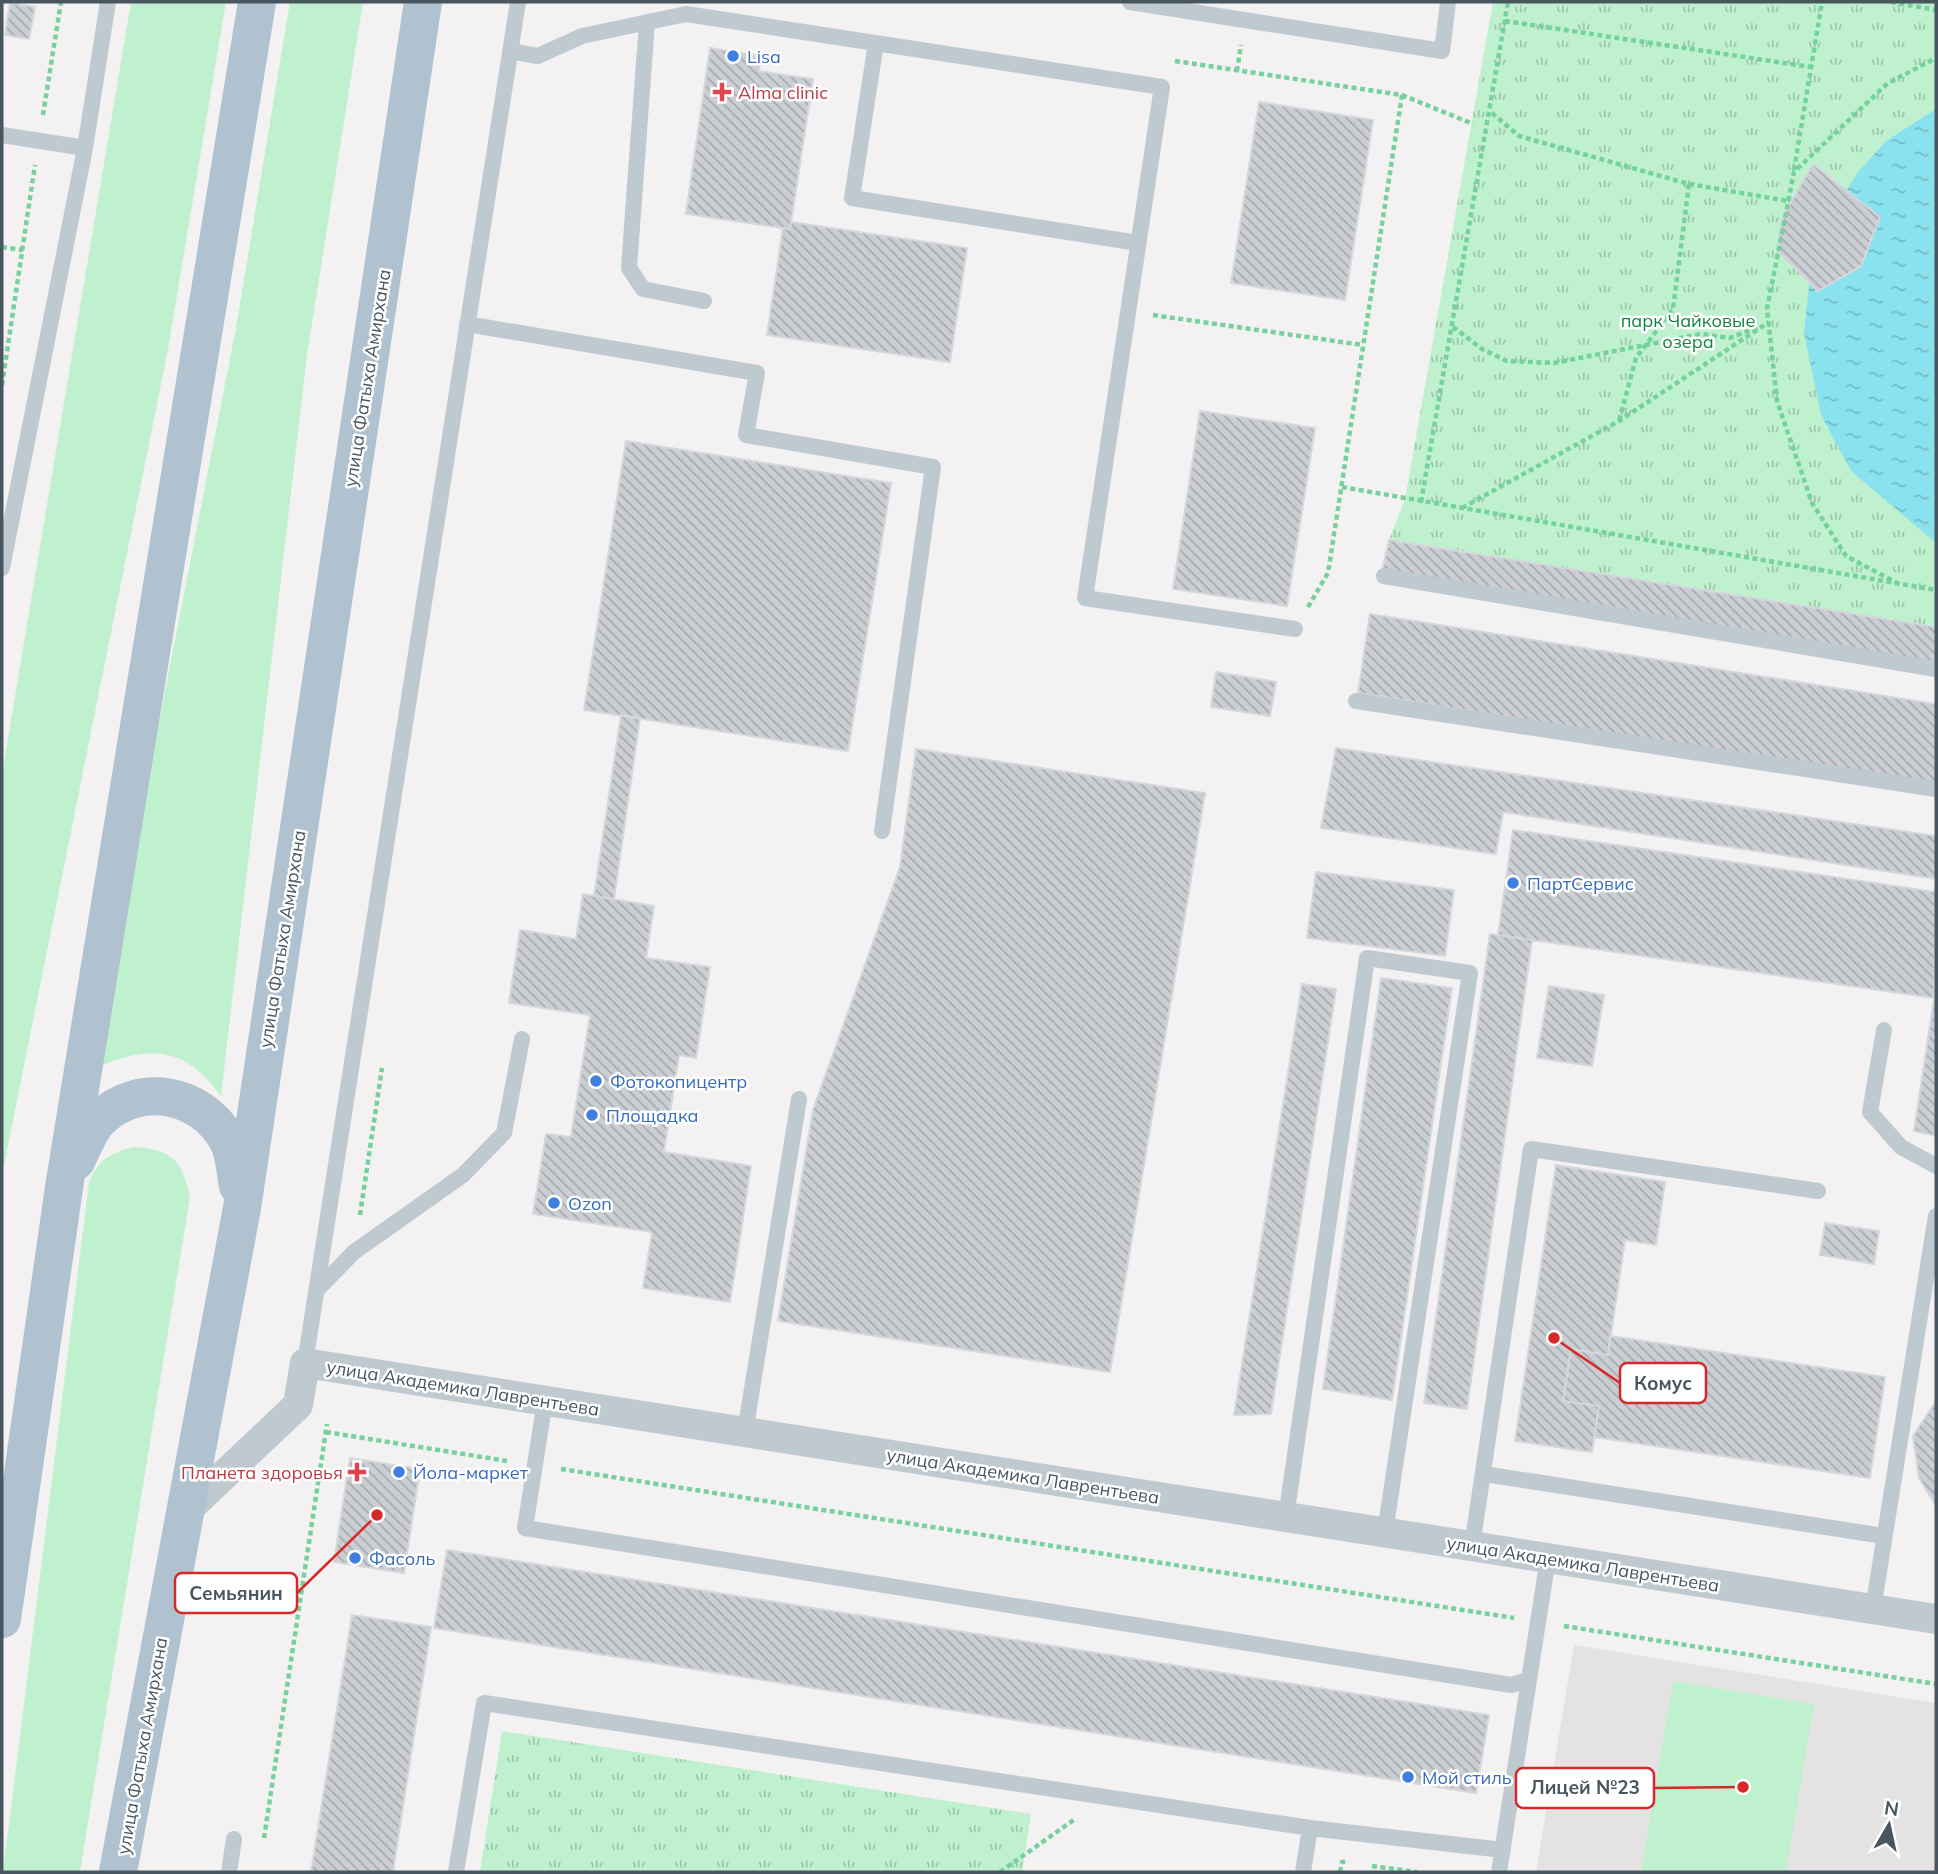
<svg xmlns="http://www.w3.org/2000/svg" width="1938" height="1874" viewBox="0 0 1938 1874" font-family="Mulish,sans-serif">
<style>
.education{fill:#e4e2e3}
.grass{fill:#bff1ce}
.park{fill:url(#park-tufts)}
.water{fill:url(#water-ripples)}
.building{fill:url(#building-back-hatch);stroke:#d5d7dc;stroke-width:2}
.lines{fill:none;stroke-linecap:round;stroke-linejoin:round}
.path{stroke:#75d19d;stroke-width:4.5;stroke-dasharray:5 3.5;stroke-linecap:butt}
.lane{stroke:#bec9d0;stroke-width:16}
.street{stroke:#bec9d0;stroke-width:30}
.primary{stroke:#b0c2d0;stroke-width:38}
.shop-dot{fill:#3f7fe0;stroke:#fff;stroke-width:2.5}
.health-dot{fill:#e0444e;stroke:#fff;stroke-width:2.5}
.labels{text-anchor:middle;dominant-baseline:central;stroke-width:5;stroke-linejoin:round;paint-order:stroke}
.shop-label{font-size:18px;fill:#366cbe;stroke:#fff;text-anchor:start}
.health-label{font-size:18px;fill:#be3a42;stroke:#fff;text-anchor:start}
.park-label{font-size:18px;fill:#148444;stroke:#fff}
.street-label{font-size:18px;fill:#48565f;stroke:#fff}
.leader{fill:none;stroke:#d62828;stroke-width:2.5}
.callout-dot{fill:#d62828;stroke:#fff;stroke-width:2.5}
.callout{fill:#fff;stroke:#d62828;stroke-width:2.5}
.callout-label{font-size:19px;text-anchor:middle;font-weight:bold;fill:#48565f}
</style>
<defs>
<pattern id="park-tufts" width="24" height="20" patternUnits="userSpaceOnUse" patternTransform="scale(1.75)"><rect width="24" height="20" fill="#bff1ce"/><path d="M3 7l-1-3M5 7V3M7 7l1-3M15 17l-1-3M17 17v-4M19 17l1-3" fill="none" stroke="#9dc6aa"/></pattern>
<pattern id="water-ripples" width="26" height="14" patternUnits="userSpaceOnUse" patternTransform="scale(1.75)"><rect width="26" height="14" fill="#8ae2ef"/><path d="M2 4q2-2 4 0t4 0M15 11q2-2 4 0t4 0" fill="none" stroke="#73bac5"/></pattern>
<pattern id="building-back-hatch" width="6" height="6" patternUnits="userSpaceOnUse" patternTransform="scale(1.75)"><rect width="6" height="6" fill="#cbced3"/><path d="M-1 5l2 2M0 0l6 6M5-1l2 2" fill="none" stroke="#a7aaae"/></pattern>
</defs>
<rect width="100%" height="100%" fill="#f3f1f1"/>
<!-- education -->
<path class="education" d="M 1574,1645 L 1936,1703 L 1936,1872 L 1536,1872 Z"/>
<!-- grass -->
<path class="grass" d="M 131,2 L 226,2 L 168,349 L 2,1175 L 2,774 Z
M 290,2 L 363,2 L 307,355 L 221,1096 C 183,1044 147,1045 91,1070 L 236,328 Z
M 134,1147 C 173,1149 182,1161 190,1197 L 80,1872 L 3,1872 L 89,1182 C 99,1159 110,1153 134,1147 Z
M 1673,1681 L 1814,1704 L 1786,1872 L 1641,1872 Z"/>
<!-- park -->
<path class="park" d="M 1493,2 L 1936,2 L 1936,627 L 1389,540 L 1405,499 Z
M 502,1731 L 1031,1814 L 1022,1872 L 480,1872 Z"/>
<!-- water -->
<path class="water" d="M 1936,109 L 1936,543 L 1851,471 L 1821,415 L 1804,333 L 1811,267 L 1825,226 L 1858,172 L 1886,141 Z"/>
<!-- building -->
<path class="building" d="M 10,3 L 35,7 L 29,39 L 5,35 Z
M 710,48 L 761,56 L 759,71 L 813,79 L 790,229 L 686,214 Z
M 1259,102 L 1373,120 L 1345,300 L 1231,283 Z
M 1813,164 L 1880,217 L 1861,266 L 1818,291 L 1779,252 L 1779,234 L 1784,214 Z
M 791,222 L 967,248 L 950,362 L 767,335 L 783,228 L 790,229 Z
M 1200,411 L 1315,428 L 1287,606 L 1173,589 Z
M 626,441 L 891,483 L 848,751 L 584,710 Z
M 1389,540 L 1936,627 L 1936,665 L 1381,576 Z
M 1370,614 L 1936,704 L 1936,785 L 1358,693 Z
M 1216,672 L 1276,682 L 1270,716 L 1211,707 Z
M 621,715 L 640,718 L 614,899 L 594,896 Z
M 1336,748 L 1936,836 L 1936,879 L 1503,812 L 1496,854 L 1321,828 Z
M 916,749 L 1205,793 L 1110,1372 L 778,1321 L 813,1110 L 900,867 Z
M 1513,830 L 1936,892 L 1934,998 L 1498,935 Z
M 1316,872 L 1454,890 L 1445,956 L 1307,938 Z
M 583,894 L 654,906 L 646,958 L 710,967 L 696,1058 L 679,1055 L 664,1152 L 751,1166 L 730,1302 L 643,1288 L 652,1232 L 533,1214 L 546,1134 L 571,1137 L 590,1015 L 509,1003 L 520,930 L 576,939 Z
M 1490,934 L 1532,940 L 1467,1409 L 1424,1403 Z
M 1381,978 L 1452,988 L 1392,1400 L 1323,1389 Z
M 1302,984 L 1336,989 L 1271,1414 L 1234,1415 Z
M 1549,986 L 1604,995 L 1592,1066 L 1537,1058 Z
M 1936,986 L 1936,1136 L 1914,1131 Z
M 1556,1165 L 1665,1182 L 1656,1245 L 1625,1240 L 1608,1355 L 1571,1349 L 1563,1401 L 1599,1406 L 1592,1452 L 1515,1441 Z
M 1825,1223 L 1879,1231 L 1874,1264 L 1820,1255 Z
M 1610,1336 L 1885,1377 L 1870,1478 L 1594,1437 L 1599,1406 L 1563,1401 L 1571,1349 L 1608,1355 Z
M 1936,1401 L 1936,1506 L 1919,1478 L 1913,1436 Z
M 350,1458 L 420,1469 L 404,1573 L 334,1562 Z
M 447,1550 L 1489,1715 L 1476,1793 L 434,1628 Z
M 352,1615 L 431,1627 L 399,1832 L 393,1872 L 311,1872 Z"/>
<g class="lines">
<!-- path -->
<path class="path" d="M 1891,2 L 1936,10
M 1505,21 L 1811,67
M 1175,61 L 1402,95 L 1473,124
M 1237,71 L 1241,45
M 1492,113 L 1519,136 L 1689,184 L 1673,309 L 1636,358 L 1619,421
M 43,115 L 61,2
M 1794,170 L 1822,2
M 1689,184 L 1788,201
M 2,247 L 23,250
M 1153,315 L 1363,345
M 1453,327 L 1482,349 L 1507,361 L 1554,363 L 1701,334 L 1730,338 L 1758,327
M 2,385 L 35,165
M 1342,487 L 1936,590
M 1421,502 L 1508,2
M 1462,508 L 1619,421 L 1769,322
M 1899,584 L 1846,556 L 1812,503 L 1777,401 L 1767,309 L 1794,172 L 1888,83 L 1936,58
M 1308,607 L 1328,573 L 1402,95
M 360,1215 L 382,1068
M 326,1432 L 507,1461
M 561,1469 L 1514,1618
M 1564,1626 L 1936,1684
M 264,1838 L 327,1424
M 1372,1866 L 1417,1872
M 1000,1872 L 1075,1819
M 1340,1872 L 1342,1862 L 1347,1862"/>
<!-- lane -->
<path class="lane" d="M 1130,2 L 1442,51 L 1448,2
M 647,22 L 629,268 L 643,289 L 704,301
M 876,43 L 852,198 L 1138,243
M 510,51 L 538,56 L 582,36 L 686,14 L 1162,87 L 1085,598 L 1295,629
M 2,135 L 85,148
M 467,324 L 757,373 L 746,435 L 933,467 L 882,831
M 2,568 L 85,148 L 108,2
M 1384,576 L 1936,669
M 1356,701 L 1936,789
M 1884,1030 L 1870,1112 L 1901,1147 L 1936,1166
M 316,1291 L 354,1252 L 463,1175 L 504,1133 L 522,1039
M 305,1363 L 518,2
M 545,1401 L 525,1528 L 1511,1685 L 1528,1680
M 745,1432 L 799,1099
M 1484,1474 L 1884,1536
M 1286,1517 L 1367,958 L 1470,973 L 1385,1532
M 1472,1546 L 1531,1149 L 1818,1191
M 1873,1609 L 1936,1216
M 229,1872 L 234,1839
M 456,1872 L 484,1703 L 1310,1828 L 1503,1850
M 1303,1872 L 1310,1828
M 1499,1872 L 1548,1558"/>
<!-- street -->
<path class="street" d="M 185,1512 L 298,1405 L 305,1363 L 1936,1619"/>
<!-- primary -->
<path class="primary" d="M 76,1161 C 83,1148 89,1129 100,1119 C 139,1081 201,1093 227,1139 C 235,1152 235,1172 238,1186
M 2,1619 L 65,1181 L 257,2
M 118,1872 L 242,1208 L 423,2"/>
</g>
<!-- markers -->
<g class="shop-dot">
<circle cx="733" cy="56" r="7"/>
<circle cx="1513" cy="883" r="7"/>
<circle cx="596" cy="1081" r="7"/>
<circle cx="592" cy="1115" r="7"/>
<circle cx="554" cy="1203" r="7"/>
<circle cx="399" cy="1472" r="7"/>
<circle cx="355" cy="1558" r="7"/>
<circle cx="1408" cy="1777" r="7"/>
</g>
<g class="health-dot">
<path d="M718.5 81.5h7v7h7v7h-7v7h-7v-7h-7v-7h7z"/>
<path d="M353.5 1461.5h7v7h7v7h-7v7h-7v-7h-7v-7h7z"/>
</g>
<g class="labels">
<!-- shop labels -->
<g class="shop-label">
<text x="747" y="56">Lisa</text>
<text x="1527" y="883">ПартСервис</text>
<text x="610" y="1081">Фотокопицентр</text>
<text x="606" y="1115">Площадка</text>
<text x="568" y="1203">Ozon</text>
<text x="413" y="1472">Йола-маркет</text>
<text x="369" y="1558">Фасоль</text>
<text x="1422" y="1777">Мой стиль</text>
</g>
<!-- health labels -->
<g class="health-label">
<text x="738" y="92">Alma clinic</text>
<text x="343" y="1472" text-anchor="end">Планета здоровья</text>
</g>
<!-- park labels -->
<g class="park-label">
<text x="1688" y="320">парк Чайковые<tspan x="1688" dy="21">озера</tspan></text>
</g>
<!-- street labels -->
<g class="street-label">
<text transform="translate(367 378) rotate(-81)">улица Фатыха Амирхана</text>
<text transform="translate(282 939) rotate(-81)">улица Фатыха Амирхана</text>
<text transform="translate(463 1388) rotate(9)">улица Академика Лаврентьева</text>
<text transform="translate(1023 1476) rotate(9)">улица Академика Лаврентьева</text>
<text transform="translate(1583 1564) rotate(9)">улица Академика Лаврентьева</text>
<text transform="translate(142 1746) rotate(-80)">улица Фатыха Амирхана</text>
</g>
</g>
<!-- callouts -->
<path class="leader" d="M1554 1338L1620 1383M377 1515L297 1593M1743 1787L1654 1788"/>
<g class="callout-dot">
<circle cx="1554" cy="1338" r="7"/>
<circle cx="377" cy="1515" r="7"/>
<circle cx="1743" cy="1787" r="7"/>
</g>
<g class="callout">
<rect x="1620" y="1363" width="86" height="40" rx="7"/>
<rect x="175" y="1573" width="122" height="40" rx="7"/>
<rect x="1516" y="1768" width="138" height="40" rx="7"/>
</g>
<g class="callout-label">
<text x="1663" y="1390">Комус</text>
<text x="236" y="1600">Семьянин</text>
<text x="1585" y="1794">Лицей №23</text>
</g>
<!-- border -->
<rect width="1938" height="1874" fill="none" stroke="#48565f" stroke-width="7"/>
<!-- north arrow -->
<g transform="translate(1889 1825) rotate(9)" stroke="#ffffff" stroke-width="5" paint-order="stroke">
<path d="M0-5L12 26L0 18L-12 26Z" fill="#48565f"/>
<text y="-10" font-size="19" font-weight="bold" text-anchor="middle" fill="#48565f">N</text>
</g>
</svg>
